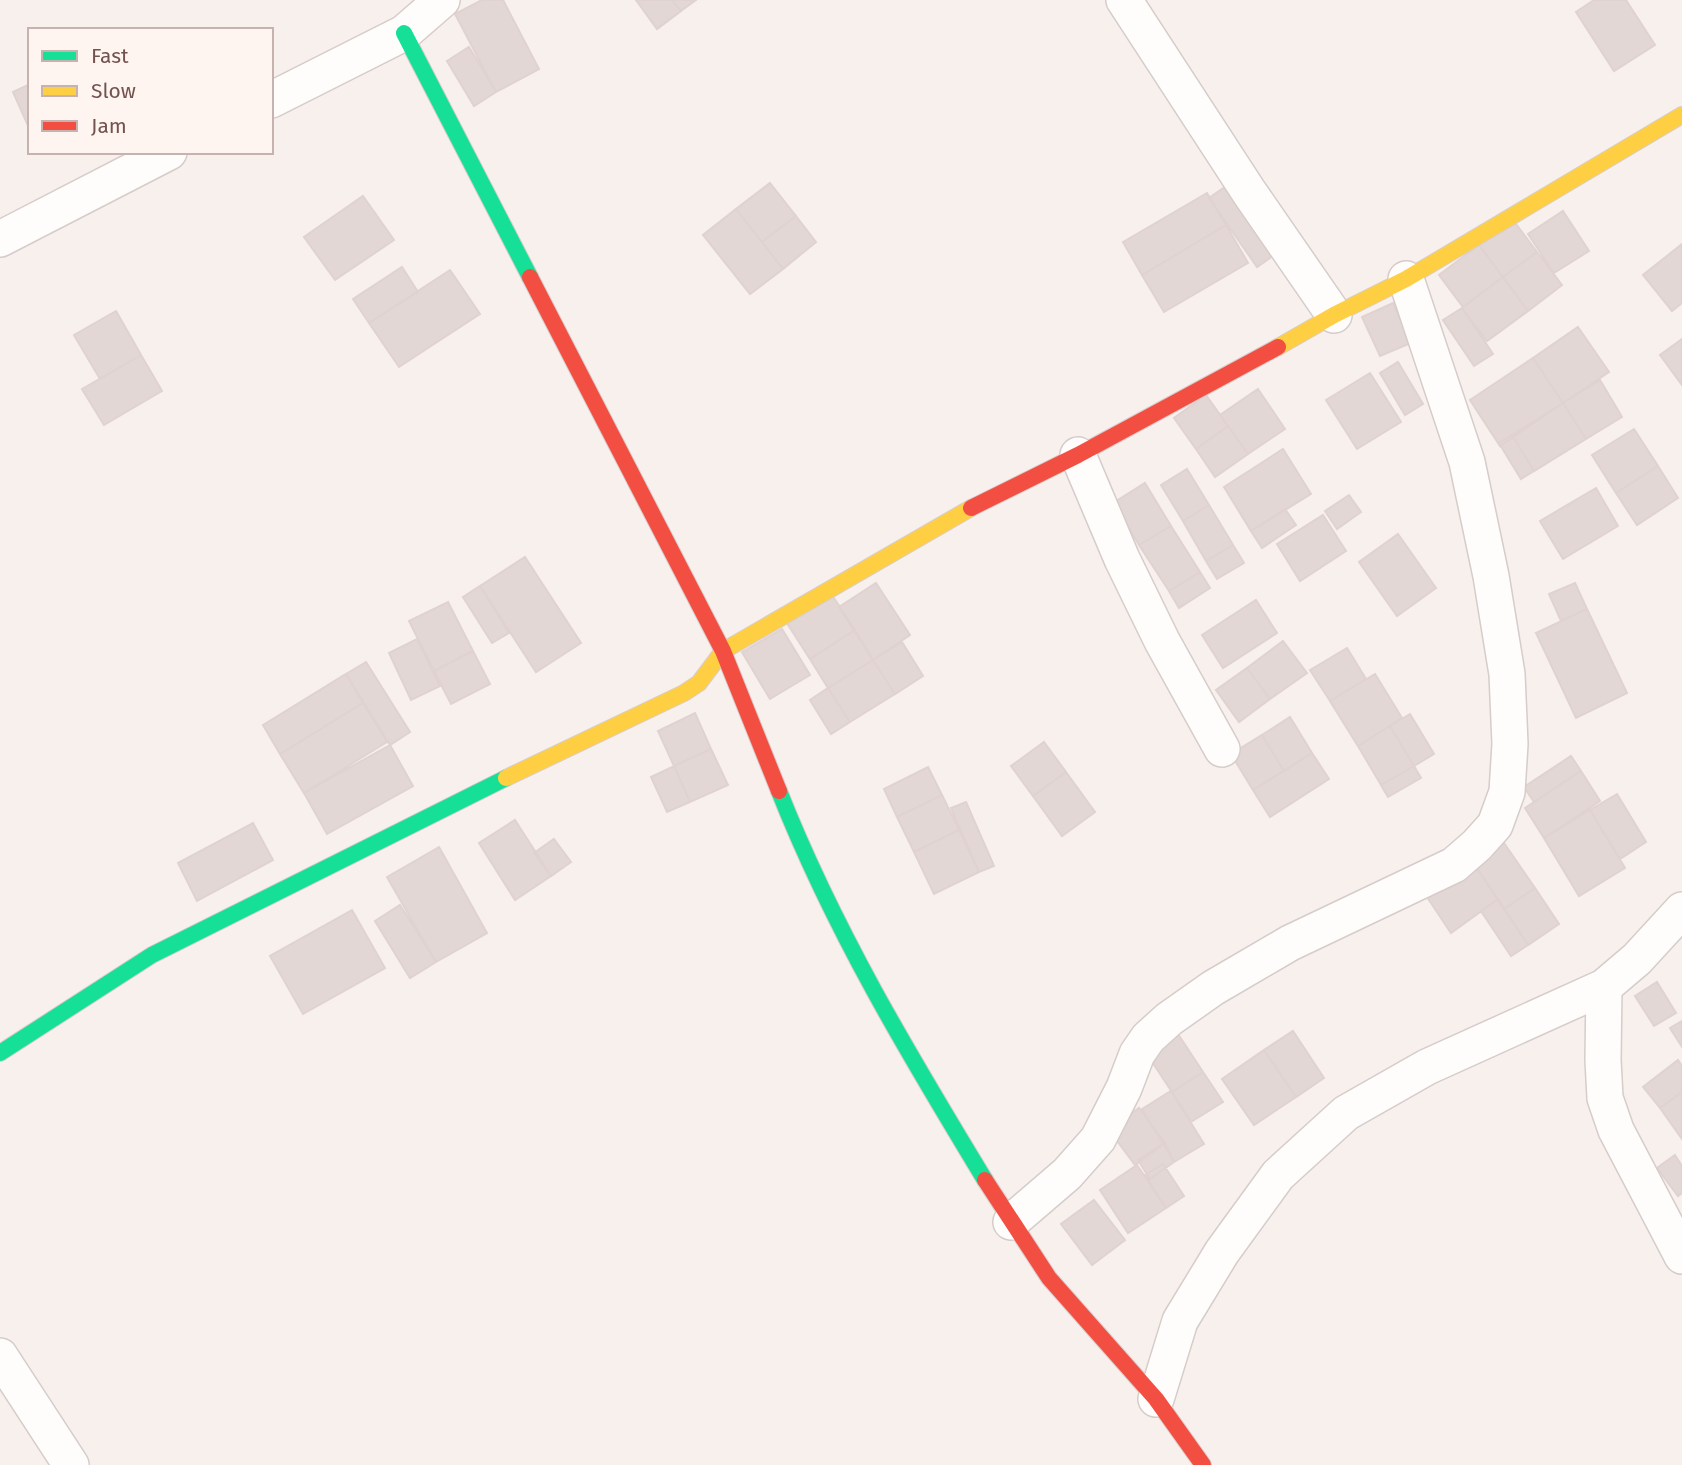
<svg xmlns="http://www.w3.org/2000/svg" width="1682" height="1465" viewBox="0 0 1682 1465" font-family="'Fira Sans',sans-serif">
<style>
.building{fill:#e3d7d5;stroke:#dfd2d0;stroke-width:2}
.lines{fill:none;stroke-linecap:round;stroke-linejoin:round}
.street-casing{stroke:#d6ccca;stroke-width:38}
.fast-casing{stroke:#d8cdcb;stroke-width:18}
.slow-casing{stroke:#d8cdcb;stroke-width:18}
.jam-casing{stroke:#d8cdcb;stroke-width:18}
.street{stroke:#fefdfc;stroke-width:35}
.fast{stroke:#16e098;stroke-width:16}
.slow{stroke:#ffcf43;stroke-width:16}
.jam{stroke:#f24e42;stroke-width:16}
</style>
<rect width="100%" height="100%" fill="#f7f0ed"/>
<!-- building -->
<path class="building" d="M 482,0 L 503,0 L 539,69 L 496,92 L 455,14 Z
M 636,0 L 672,0 L 681,11 L 657,29 Z
M 672,0 L 696,0 L 681,11 Z
M 1594,0 L 1626,0 L 1655,45 L 1614,71 L 1576,12 Z
M 469,47 L 496,92 L 474,106 L 447,61 Z
M 30,84 L 30,130 L 13,92 Z
M 1238,178 L 1287,246 L 1257,267 L 1209,198 Z
M 770,183 L 796,216 L 762,242 L 736,209 Z
M 1207,193 L 1226,225 L 1142,275 L 1123,242 Z
M 363,196 L 394,240 L 335,280 L 304,237 Z
M 736,209 L 783,269 L 750,294 L 703,235 Z
M 1563,211 L 1589,251 L 1554,273 L 1528,234 Z
M 796,216 L 816,242 L 783,269 L 762,242 Z
M 1513,220 L 1537,252 L 1503,277 L 1479,245 Z
M 1226,225 L 1248,263 L 1164,312 L 1142,275 Z
M 1682,244 L 1682,303 L 1672,311 L 1643,275 Z
M 1479,245 L 1503,277 L 1463,307 L 1439,275 Z
M 1537,252 L 1562,285 L 1528,311 L 1503,277 Z
M 402,267 L 418,292 L 369,323 L 353,299 Z
M 450,270 L 480,314 L 399,367 L 369,323 Z
M 1503,277 L 1528,311 L 1487,341 L 1462,308 Z
M 1393,303 L 1411,343 L 1380,356 L 1362,317 Z
M 1462,308 L 1493,354 L 1474,366 L 1443,320 Z
M 116,311 L 141,355 L 100,379 L 74,335 Z
M 1578,327 L 1609,372 L 1563,403 L 1533,358 Z
M 1682,339 L 1682,385 L 1660,355 Z
M 141,355 L 162,391 L 104,425 L 82,389 Z
M 1533,358 L 1563,403 L 1500,446 L 1470,400 Z
M 1398,362 L 1423,404 L 1405,415 L 1380,373 Z
M 1370,373 L 1401,422 L 1357,449 L 1326,400 Z
M 1600,380 L 1622,417 L 1586,439 L 1563,403 Z
M 1258,389 L 1285,429 L 1248,454 L 1220,415 Z
M 1206,395 L 1228,426 L 1196,449 L 1174,418 Z
M 1563,403 L 1586,439 L 1534,471 L 1512,435 Z
M 1228,426 L 1248,454 L 1215,477 L 1196,449 Z
M 1634,429 L 1658,466 L 1616,493 L 1592,455 Z
M 1512,435 L 1534,471 L 1521,479 L 1499,443 Z
M 1283,449 L 1311,494 L 1251,531 L 1224,487 Z
M 1658,466 L 1678,498 L 1637,525 L 1616,493 Z
M 1187,469 L 1209,505 L 1183,521 L 1161,485 Z
M 1145,483 L 1171,526 L 1139,545 L 1113,503 Z
M 1596,488 L 1618,526 L 1563,559 L 1540,521 Z
M 1349,495 L 1361,512 L 1337,529 L 1325,511 Z
M 1209,505 L 1233,545 L 1206,561 L 1183,521 Z
M 1285,509 L 1296,525 L 1262,548 L 1251,531 Z
M 1323,515 L 1346,551 L 1300,581 L 1277,544 Z
M 1171,526 L 1200,572 L 1169,591 L 1139,545 Z
M 1398,534 L 1436,588 L 1397,616 L 1359,562 Z
M 1233,545 L 1244,563 L 1217,579 L 1206,561 Z
M 525,557 L 581,643 L 536,672 L 480,586 Z
M 1200,572 L 1210,588 L 1179,608 L 1169,591 Z
M 876,583 L 910,635 L 873,660 L 839,607 Z
M 1575,583 L 1587,609 L 1561,621 L 1549,594 Z
M 480,586 L 509,633 L 492,643 L 463,597 Z
M 830,592 L 855,630 L 810,659 L 785,620 Z
M 1256,600 L 1277,633 L 1223,668 L 1202,635 Z
M 448,602 L 473,651 L 434,671 L 409,621 Z
M 1587,609 L 1627,693 L 1576,718 L 1536,633 Z
M 782,629 L 810,675 L 770,699 L 742,652 Z
M 855,630 L 873,660 L 828,688 L 810,659 Z
M 417,639 L 440,686 L 411,700 L 389,653 Z
M 1283,641 L 1307,673 L 1270,699 L 1247,668 Z
M 902,642 L 923,676 L 895,694 L 873,660 Z
M 1347,648 L 1366,679 L 1330,701 L 1310,670 Z
M 473,651 L 490,684 L 451,704 L 434,671 Z
M 873,660 L 895,694 L 850,722 L 828,688 Z
M 366,662 L 410,732 L 390,745 L 346,674 Z
M 1247,668 L 1270,699 L 1239,722 L 1216,690 Z
M 346,674 L 363,703 L 280,754 L 263,725 Z
M 1375,674 L 1402,718 L 1358,746 L 1330,701 Z
M 828,688 L 850,722 L 831,734 L 810,700 Z
M 363,703 L 387,742 L 304,793 L 280,754 Z
M 695,713 L 711,749 L 674,766 L 658,731 Z
M 1410,714 L 1434,754 L 1414,766 L 1390,726 Z
M 1290,717 L 1312,753 L 1284,771 L 1262,735 Z
M 1390,726 L 1414,766 L 1381,785 L 1358,746 Z
M 1262,735 L 1284,771 L 1253,790 L 1231,754 Z
M 1044,742 L 1066,772 L 1033,796 L 1011,766 Z
M 390,745 L 413,786 L 327,834 L 304,793 Z
M 711,749 L 728,785 L 690,802 L 674,766 Z
M 1312,753 L 1329,779 L 1270,817 L 1253,790 Z
M 1571,756 L 1581,771 L 1534,802 L 1524,787 Z
M 674,766 L 690,802 L 667,812 L 651,777 Z
M 1414,766 L 1421,778 L 1388,797 L 1381,785 Z
M 928,767 L 942,795 L 897,817 L 884,789 Z
M 1581,771 L 1600,801 L 1544,838 L 1525,808 Z
M 1066,772 L 1095,812 L 1062,836 L 1033,796 Z
M 1617,794 L 1646,842 L 1620,859 L 1590,810 Z
M 942,795 L 959,830 L 914,852 L 897,817 Z
M 966,802 L 994,866 L 979,872 L 951,808 Z
M 1590,810 L 1625,868 L 1579,896 L 1544,838 Z
M 515,820 L 551,876 L 515,900 L 479,843 Z
M 253,823 L 273,860 L 197,901 L 178,863 Z
M 959,830 L 979,872 L 934,894 L 914,852 Z
M 554,839 L 571,862 L 551,876 L 534,853 Z
M 1504,843 L 1535,888 L 1504,909 L 1474,864 Z
M 439,847 L 487,933 L 436,962 L 387,877 Z
M 1474,864 L 1498,899 L 1451,933 L 1427,897 Z
M 1535,888 L 1559,924 L 1528,945 L 1504,909 Z
M 1498,899 L 1528,945 L 1511,956 L 1481,911 Z
M 400,905 L 436,962 L 410,978 L 375,921 Z
M 352,910 L 385,968 L 303,1014 L 270,956 Z
M 1657,982 L 1676,1013 L 1654,1026 L 1635,996 Z
M 1682,1021 L 1682,1047 L 1670,1028 Z
M 1176,1031 L 1203,1072 L 1172,1092 L 1145,1051 Z
M 1293,1031 L 1324,1078 L 1296,1097 L 1264,1050 Z
M 1264,1050 L 1296,1097 L 1254,1125 L 1222,1079 Z
M 1678,1060 L 1682,1066 L 1682,1092 L 1660,1108 L 1643,1087 Z
M 1203,1072 L 1223,1102 L 1191,1122 L 1172,1092 Z
M 1171,1091 L 1204,1144 L 1174,1162 L 1142,1109 Z
M 1682,1092 L 1682,1139 L 1660,1108 Z
M 1139,1108 L 1165,1143 L 1135,1165 L 1109,1130 Z
M 1165,1143 L 1174,1162 L 1150,1179 L 1138,1160 Z
M 1675,1155 L 1682,1166 L 1682,1193 L 1678,1196 L 1657,1168 Z
M 1163,1164 L 1184,1196 L 1166,1208 L 1145,1175 Z
M 1137,1165 L 1166,1208 L 1128,1233 L 1100,1190 Z
M 1094,1200 L 1125,1240 L 1092,1265 L 1061,1224 Z"/>
<g class="lines">
<!-- street casing -->
<g class="street-casing">
<path id="street" d="M 1124,0 L 1249,192 L 1334,315
M 271,100 L 404,33 L 442,0
M 0,239 L 169,152
M 1078,455 L 1122,559 L 1162,641 L 1222,749
M 1604,987 L 1603,1060 L 1605,1098 L 1616,1130 L 1682,1256
M 1011,1222 L 1067,1174 L 1098,1139 L 1124,1088 L 1137,1054 L 1148,1038 L 1169,1019 L 1213,988 L 1290,943 L 1454,865 L 1477,845 L 1495,825 L 1507,792 L 1510,744 L 1507,674 L 1491,576 L 1467,462 L 1406,279
M 0,1356 L 71,1465
M 1156,1399 L 1180,1321 L 1222,1252 L 1278,1175 L 1346,1113 L 1427,1067 L 1604,987 L 1637,959 L 1682,910"/>
</g>
<!-- fast casing -->
<g class="fast-casing">
<path id="fast" d="M 404,33 L 530,277
M 779,791 C 834,930 908,1053 985,1180
M 0,1053 L 152,955 L 506,778"/>
</g>
<!-- slow casing -->
<g class="slow-casing">
<path id="slow" d="M 1278,347 L 1334,315 L 1406,279 L 1682,115
M 506,778 L 684,693 L 699,683 L 723,651 L 971,508"/>
</g>
<!-- jam casing -->
<g class="jam-casing">
<path id="jam" d="M 530,277 L 723,651 L 779,791
M 971,508 L 1078,455 L 1278,347
M 985,1180 L 1049,1278 L 1156,1399 L 1203,1465"/>
</g>
<!-- street -->
<use href="#street" class="street"/>
<!-- fast -->
<use href="#fast" class="fast"/>
<!-- slow -->
<use href="#slow" class="slow"/>
<!-- jam -->
<use href="#jam" class="jam"/>
</g>
<!-- legend -->
<rect x="28" y="28" width="245" height="126" fill="#fef4f0" stroke="#c6b3b0" stroke-width="2"/>
<rect x="42" y="51" width="35" height="10" fill="#16e098" stroke="#c6b3b0" stroke-width="2"/>
<text x="91" y="63" font-size="21" fill="#73524f">Fast</text>
<rect x="42" y="86" width="35" height="10" fill="#ffcf43" stroke="#c6b3b0" stroke-width="2"/>
<text x="91" y="98" font-size="21" fill="#73524f">Slow</text>
<rect x="42" y="121" width="35" height="10" fill="#f24e42" stroke="#c6b3b0" stroke-width="2"/>
<text x="91" y="133" font-size="21" fill="#73524f">Jam</text>
</svg>
